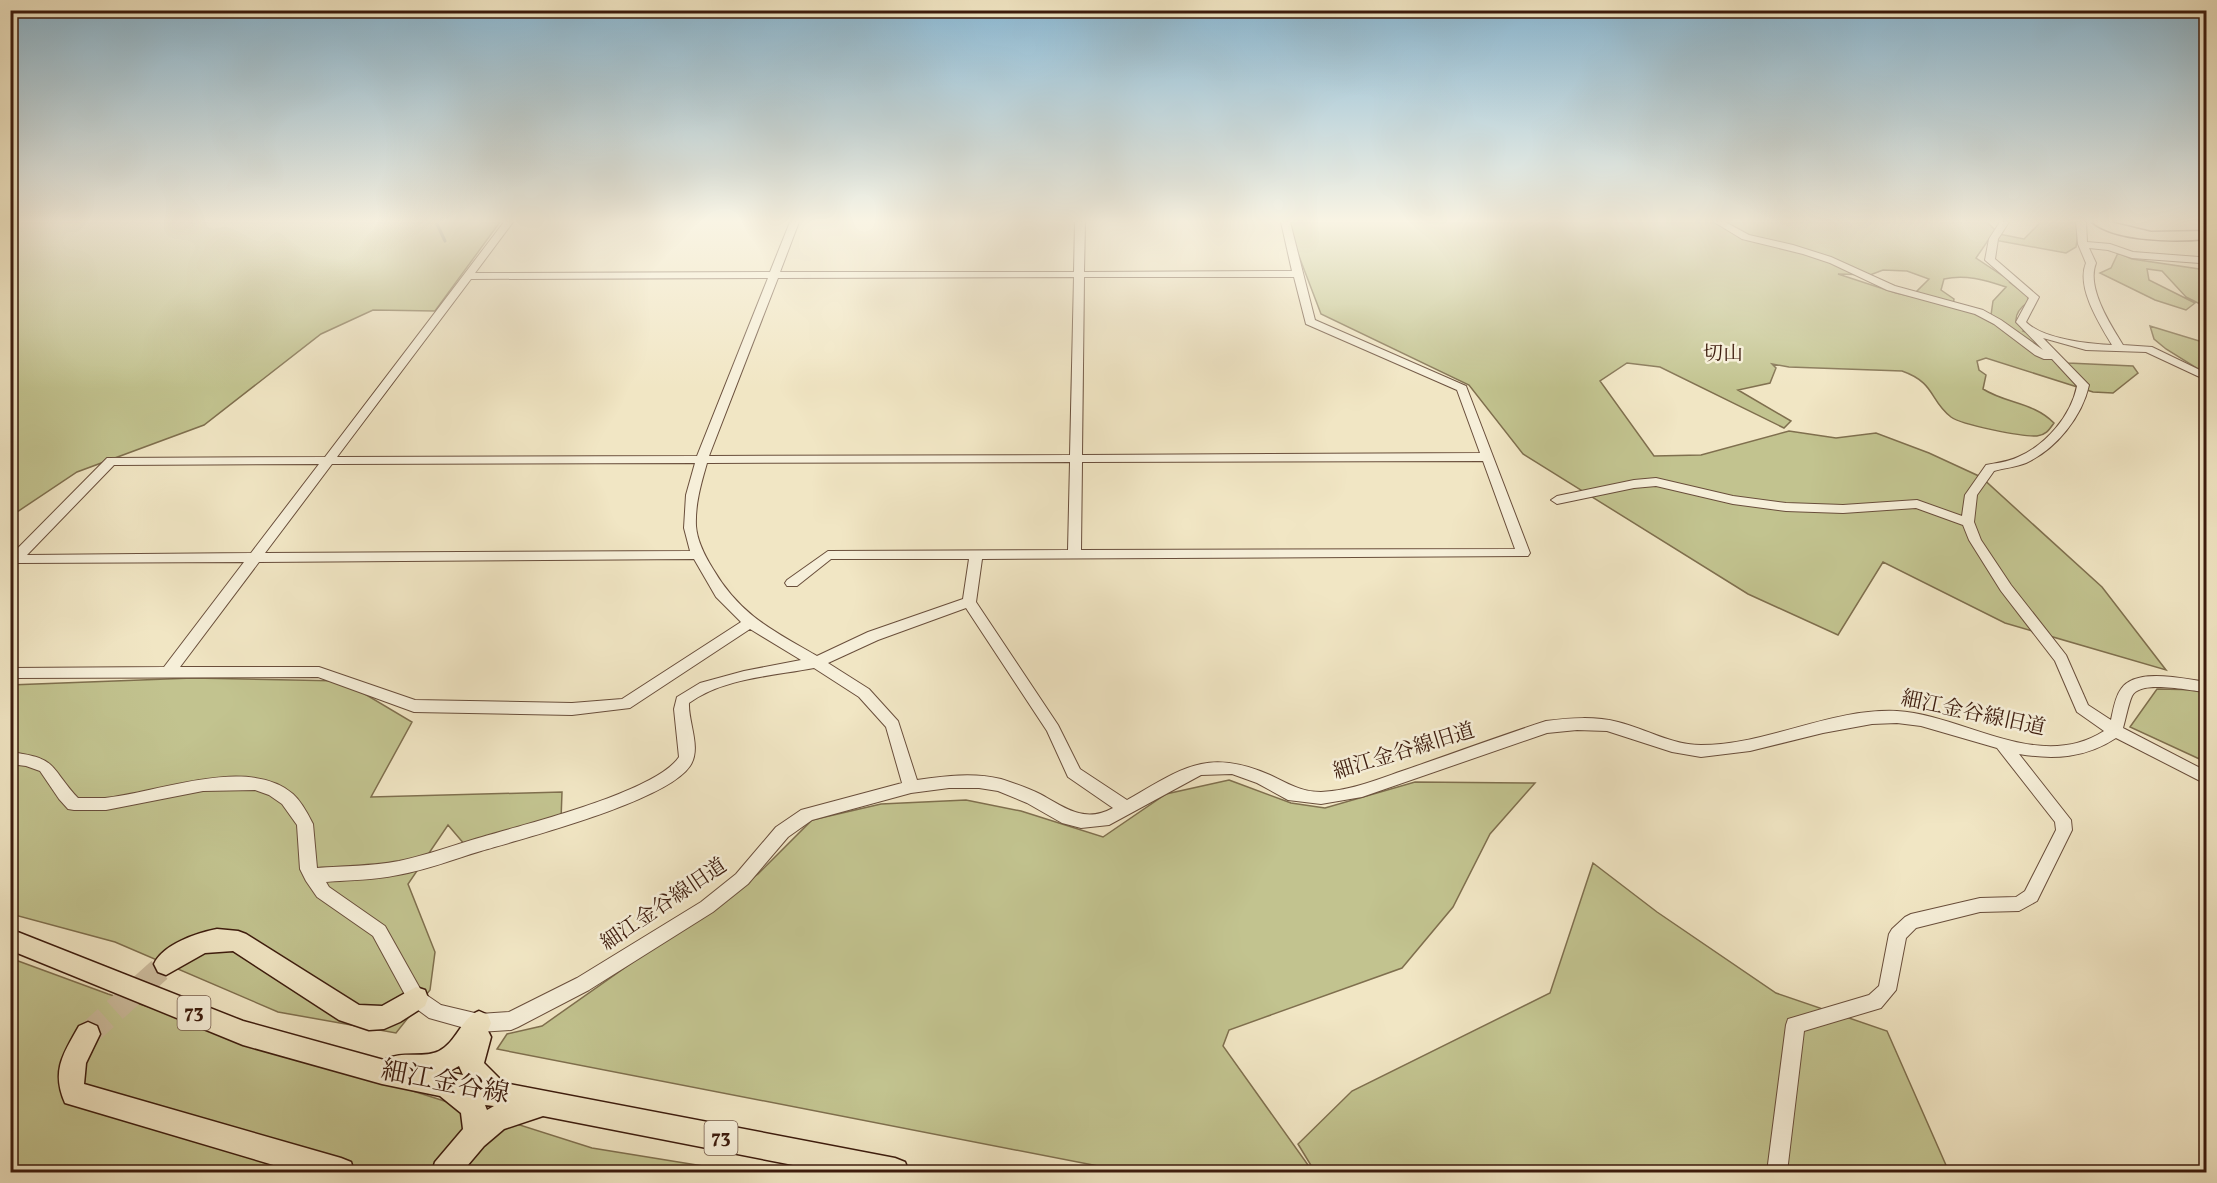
<svg xmlns="http://www.w3.org/2000/svg" width="2217" height="1183" viewBox="0 0 2217 1183" font-family="Vollkorn,'Noto Serif JP',serif">
<style>
.green{fill:#c2c38f;stroke:#7f6f4e;stroke-width:1.5;fill-rule:evenodd}
.lines{fill:none;stroke-linecap:round;stroke-linejoin:round}
.stream{stroke:#757d72;stroke-width:3}
.major-tunnel{stroke:#cdbd9f;stroke-width:24;stroke-dasharray:24 12;stroke-linecap:butt}
.minor-casing{stroke:#694e3b;stroke-width:2}
.major-casing{stroke:#3c1b0d;stroke-width:3}
.minor{fill:#f6efd9;fill-rule:evenodd}
.major{fill:#f1e6c4;fill-rule:evenodd}
.labels{text-anchor:middle;dominant-baseline:central;stroke-width:5;stroke-linejoin:round;paint-order:stroke}
.far-quarter-label{font-size:20px;fill:#3c1b0d;stroke:#f6efd9}
.shield{fill:#f6efd9;stroke:#745b4a;stroke-width:1.5}
.shield-label{font-size:20px;font-weight:bold;fill:#3c1b0d}
.street-label{font-size:21px;fill:#3c1b0d;stroke:#f6efd9}
.near-street-label{font-size:26px;fill:#3c1b0d;stroke:#f6efd9}
</style>
<rect width="100%" height="100%" fill="#f1e6c4"/>
<filter id="stains"><feTurbulence type="fractalNoise" baseFrequency=".00333" numOctaves="4"/><feColorMatrix values="0 0 0 0 .2 0 0 0 0 .09 0 0 0 0 .02 0 0 0 .5 -.17"/></filter>
<radialGradient id="worn" r=".72"><stop offset=".6" stop-color="#630" stop-opacity="0"/><stop offset="1" stop-color="#630" stop-opacity=".3"/></radialGradient>
<!-- green -->
<path class="green" d="M 11,222 L 500,222 L 435,311 L 373,310 L 321,334 L 204,425 L 77,472 L 11,516 Z
M 1286,222 L 1714,222 L 1723,225 L 1722,222 L 1987,222 L 1999,234 L 2024,239 L 2041,222 L 2077,222 L 2078,233 L 2076,247 L 2066,253 L 1989,239 L 1976,258 L 2015,284 L 2009,282 L 2028,296 L 2028,302 C 2021,307 2015,313 2016,322 L 2024,330 L 2023,331 L 2035,336 L 2068,363 L 2133,366 L 2138,373 L 2113,393 L 2093,392 L 1986,358 L 1977,361 L 1979,370 L 1986,375 L 1983,389 C 2007,404 2033,402 2054,423 C 2049,430 2046,435 2037,436 C 2023,437 1962,425 1951,417 C 1929,400 1936,383 1902,371 L 1789,367 L 1772,364 L 1776,368 L 1770,383 L 1738,390 L 1791,421 L 1784,428 L 1660,367 L 1627,363 L 1600,381 L 1654,456 L 1701,455 L 1789,431 L 1836,438 L 1876,433 L 1929,453 L 1981,477 L 2102,587 L 2166,670 L 2005,623 L 1883,562 L 1838,635 L 1748,594 L 1523,454 L 1469,385 L 1321,314 ZM 1883,270 L 1907,271 L 1929,279 L 1916,292 L 1953,305 L 1954,299 L 1941,290 L 1944,279 C 1965,274 1985,280 2006,287 L 1993,301 L 1991,315 L 2009,326 L 1973,310 L 1896,293 L 1838,274 L 1870,275 Z
M 2118,253 L 2132,259 L 2206,270 L 2206,307 L 2186,297 L 2162,271 L 2147,269 L 2149,280 L 2195,303 L 2186,310 L 2155,300 L 2100,273 L 2111,268 Z
M 2150,326 L 2206,343 L 2206,374 L 2166,349 L 2154,339 Z
M 193,678 L 343,681 L 412,722 L 371,797 L 562,792 L 561,820 L 465,845 L 448,825 L 408,884 L 435,952 L 430,990 L 396,1033 L 278,1012 L 115,942 L 11,914 L 10,685 Z
M 2157,689 L 2206,690 L 2206,762 L 2130,727 Z
M 1229,780 L 1291,803 L 1325,808 L 1415,782 L 1535,783 L 1490,834 L 1453,907 L 1402,968 L 1229,1030 L 1223,1046 L 1313,1172 L 1129,1172 L 497,1049 L 507,1034 L 542,1026 L 758,874 L 812,820 L 881,804 L 966,800 L 1021,811 L 1103,837 L 1166,794 Z
M 1593,863 L 1657,912 L 1776,993 L 1887,1031 L 1949,1172 L 1315,1172 L 1298,1144 L 1352,1091 L 1550,993 Z
M 10,958 L 108,994 L 592,1148 L 740,1172 L 11,1172 Z"/>
<g class="lines">
<!-- stream -->
<path class="stream" d="M 436,222 L 445,241"/>
<!-- major-tunnel -->
<path class="major-tunnel" d="M 88,1034 L 166,964"/>
<!-- minor casing -->
<g class="minor-casing">
<path id="minor" d="M 504,222 L 513,222 L 475,273 L 770,272 L 790,222 L 799,222 L 780,272 L 1074,272 L 1075,222 L 1085,222 L 1084,272 L 1292,271 L 1281,222 L 1290,222 L 1315,320 L 1466,386 L 1530,553 L 1528,556 L 982,559 L 976,602 L 1058,725 L 1080,769 L 1127,800 C 1181,769 1207,747 1270,775 C 1287,783 1301,792 1321,792 C 1351,791 1381,778 1408,769 C 1454,753 1500,736 1546,721 C 1570,718 1595,716 1618,722 C 1646,729 1672,745 1701,745 C 1768,745 1830,708 1897,711 C 1965,715 2038,773 2104,731 L 2077,712 L 2055,661 L 2001,591 L 1969,540 L 1963,525 L 1916,508 L 1843,513 L 1786,511 L 1733,504 L 1656,486 L 1634,488 L 1557,504 L 1551,500 L 1557,496 L 1634,480 L 1656,478 L 1733,496 L 1786,503 L 1843,505 L 1917,500 L 1962,516 L 1965,495 L 1986,465 C 1996,463 2008,462 2018,457 C 2046,445 2071,416 2077,386 L 2052,359 L 2044,359 L 2035,355 L 1994,324 L 1975,314 L 1887,290 L 1830,263 L 1803,254 L 1742,239 L 1714,222 L 1725,222 L 1749,235 L 1793,245 L 1831,257 L 1895,286 L 1983,310 L 2001,320 L 2043,350 L 2016,322 L 2029,298 L 1985,260 L 1989,239 L 2000,222 L 2009,222 L 1998,239 L 1995,259 L 2039,297 L 2026,322 C 2043,339 2088,344 2112,345 C 2099,323 2076,287 2086,263 L 2078,244 L 2076,222 L 2086,222 L 2087,242 L 2110,244 L 2133,252 L 2199,257 L 2206,255 L 2206,261 L 2200,263 L 2132,258 L 2108,250 L 2089,248 L 2096,263 C 2086,287 2110,324 2123,345 L 2152,347 L 2206,373 L 2206,380 L 2146,352 L 2086,350 L 2043,338 L 2087,383 L 2089,385 C 2082,417 2056,449 2026,463 C 2016,467 2005,468 1994,471 L 1977,495 L 1974,522 L 1981,540 L 2011,585 L 2066,655 L 2088,705 L 2111,720 C 2113,711 2115,697 2121,689 C 2136,667 2184,679 2206,682 L 2206,692 C 2190,691 2140,679 2132,696 C 2128,705 2126,718 2123,728 L 2206,771 L 2206,784 L 2116,738 C 2086,758 2054,760 2019,754 L 2071,820 L 2072,830 L 2037,901 L 2019,911 L 1980,912 L 1916,928 L 1906,938 L 1896,990 L 1881,1008 L 1804,1031 L 1787,1172 L 1767,1172 L 1786,1025 L 1788,1019 L 1869,995 L 1879,986 L 1889,934 L 1892,929 L 1905,917 L 1911,914 L 1980,898 L 2016,897 L 2025,891 L 2056,830 L 2055,822 L 1997,748 L 1921,726 L 1897,723 L 1872,724 L 1823,733 L 1750,751 L 1701,757 L 1672,752 L 1607,731 L 1577,730 L 1547,733 L 1362,797 L 1321,804 L 1288,800 L 1257,783 L 1232,774 L 1201,775 L 1109,825 L 1081,828 L 1062,823 L 1027,803 L 998,791 L 979,788 L 949,788 L 911,793 L 812,820 L 788,837 L 748,884 L 713,912 L 589,990 L 518,1027 L 511,1030 L 479,1032 L 429,1018 L 410,1004 L 373,936 L 317,897 L 306,881 L 300,869 L 297,825 L 282,804 L 269,795 L 255,790 L 203,791 L 106,810 L 74,810 L 68,809 L 59,799 L 40,771 L 26,766 L 10,764 L 10,752 C 59,758 49,767 78,798 C 87,798 96,798 105,798 C 157,793 248,755 293,794 C 301,801 308,814 313,824 L 317,868 C 344,866 372,866 399,861 C 427,855 454,845 482,837 C 525,824 656,792 679,757 L 674,709 L 677,697 L 700,683 L 744,671 L 801,660 L 750,629 L 630,708 L 572,715 L 414,712 L 318,677 L 10,678 L 10,668 L 164,667 L 244,562 L 18,563 L 10,568 L 10,556 L 107,458 L 325,457 ZM 1074,277 L 1070,455 L 709,456 L 778,278 ZM 1084,277 L 1294,277 L 1306,324 L 1457,390 L 1480,453 L 1082,455 ZM 768,278 L 697,456 L 337,457 L 471,279 ZM 1483,461 L 1515,549 L 1081,550 L 1082,462 ZM 1070,462 L 1068,550 L 828,551 L 787,580 L 785,583 L 787,586 L 797,586 L 831,559 L 969,559 L 963,599 L 868,632 L 817,656 C 772,630 740,615 713,569 C 705,556 697,541 696,526 C 695,504 701,484 707,463 ZM 695,463 L 686,495 L 684,528 L 690,551 L 265,553 L 332,464 ZM 319,464 L 251,553 L 27,555 L 114,465 ZM 694,559 L 716,597 L 741,622 L 622,699 L 572,703 L 415,700 L 319,667 L 180,667 L 259,562 ZM 966,608 L 1047,731 L 1068,777 L 1113,808 C 1084,824 1064,807 1040,794 C 1028,788 1013,783 1001,779 C 973,772 944,776 917,780 L 898,721 L 869,689 L 828,663 L 878,640 ZM 814,668 L 859,697 L 886,727 L 902,783 L 801,810 L 776,827 L 736,874 L 701,902 L 577,978 L 509,1012 L 479,1014 L 441,1005 L 422,992 L 385,926 L 329,887 L 326,882 C 350,880 374,880 398,875 C 427,870 454,859 481,851 C 525,838 667,801 690,766 C 702,748 688,723 689,703 C 723,678 773,676 814,668 Z"/>
</g>
<!-- major casing -->
<g class="major-casing">
<path id="major" d="M 2092,222 L 2110,222 L 2151,232 L 2206,231 L 2206,239 C 2177,242 2116,242 2092,222 Z
M 10,929 L 243,1021 L 384,1060 C 402,1050 423,1059 439,1051 C 457,1042 461,1018 479,1011 L 488,1015 L 491,1023 L 488,1031 L 491,1037 L 484,1063 L 504,1083 L 895,1158 L 905,1162 L 909,1172 L 829,1172 L 543,1116 L 504,1129 L 484,1146 L 462,1172 L 432,1172 L 435,1162 L 463,1129 L 461,1113 L 440,1096 L 382,1084 L 243,1045 L 10,950 ZM 459,1066 L 463,1075 L 448,1072 ZM 485,1105 L 494,1106 L 487,1110 Z
M 217,929 L 238,931 L 246,934 L 359,1005 L 382,1006 L 416,987 L 425,990 L 428,998 L 425,1006 L 400,1022 L 384,1029 L 369,1030 L 339,1020 L 233,951 L 205,953 L 166,975 L 158,972 L 154,964 C 163,944 197,933 217,929 Z
M 88,1022 L 97,1026 L 100,1034 L 86,1063 L 84,1084 L 341,1158 L 351,1162 L 354,1172 L 297,1172 L 65,1103 C 51,1071 63,1054 79,1026 Z"/>
</g>
<!-- minor -->
<use href="#minor" class="minor"/>
<!-- major -->
<use href="#major" class="major"/>
</g>
<!-- sky -->
<linearGradient id="sky" x2="0" y2="1"><stop stop-color="#89b8d4"/><stop offset="0.57" stop-color="#f9f4e4"/><stop offset="1" stop-color="#f9f4e4" stop-opacity="0"/></linearGradient>
<rect width="2217" height="388" fill="url(#sky)"/>
<g class="labels">
<!-- far-quarter labels -->
<g class="far-quarter-label">
<text x="1723" y="355">切山</text>
</g>
<!-- shield labels -->
<g class="shield">
<rect x="177.5" y="996" width="33" height="34" rx="4.5"/>
<rect x="704.5" y="1121" width="33" height="34" rx="4.5"/>
</g>
<g class="shield-label">
<text x="194" y="1013">73</text>
<text x="721" y="1138">73</text>
</g>
<!-- street labels -->
<g class="street-label">
<text transform="translate(1973 714) rotate(12)">細江金谷線旧道</text>
<text transform="translate(1404 752) rotate(-17)">細江金谷線旧道</text>
<text transform="translate(664 905) rotate(-34)">細江金谷線旧道</text>
</g>
<!-- near-street labels -->
<g class="near-street-label">
<text transform="translate(445 1083) rotate(11)">細江金谷線</text>
</g>
</g>
<!-- margin -->
<rect width="2217" height="1183" fill="none" stroke="#f1e6c4" stroke-width="36"/>
<rect x="12" y="12" width="2193" height="1159" fill="none" stroke="#3c1b0d" stroke-width="3"/>
<rect x="18" y="18" width="2181" height="1147" fill="none" stroke="#3c1b0d" stroke-width="1.5"/>
<rect width="100%" height="100%" filter="url(#stains)"/>
<rect width="100%" height="100%" fill="url(#worn)"/>
</svg>
